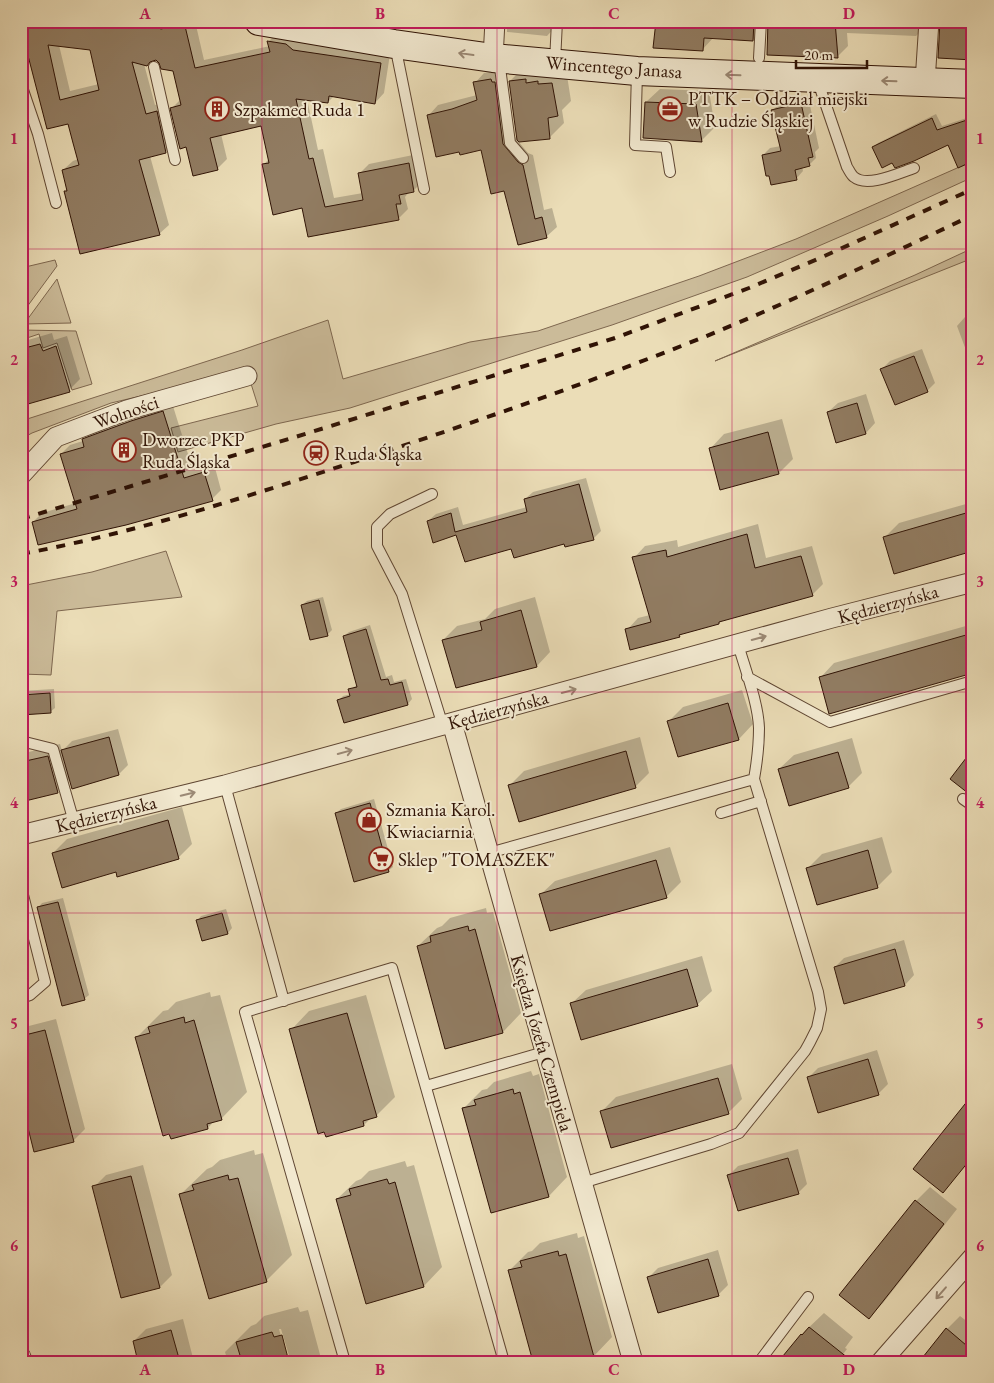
<svg xmlns="http://www.w3.org/2000/svg" width="994" height="1383" viewBox="0 0 994 1383" font-family="'EB Garamond',serif">
<style>
.green{fill:#cbbb99;stroke:#7e674f}
.shadow{fill:#0003;fill-rule:evenodd}
.building{fill:#917c62;stroke:#301305;fill-rule:evenodd}
.lines{fill:none;stroke-linecap:round;stroke-linejoin:round}
.lane-casing{stroke:#5f4632;stroke-width:12}
.street-casing{stroke:#5f4632;stroke-width:21}
.secondary-casing{stroke:#301305;stroke-width:30}
.lane{stroke:#f2e9d0;stroke-width:10}
.street{stroke:#f2e9d0;stroke-width:19}
.secondary{stroke:#f2e9d0;stroke-width:28}
.rail{stroke:#301305;stroke-width:4;stroke-dasharray:9 9;stroke-linecap:butt}
.oneway{stroke:#9b8975}
.grid{fill:none;stroke:#c2185b;stroke-width:1;stroke-opacity:0.55}
.labels{text-anchor:middle;dominant-baseline:central;stroke-width:4;stroke-linejoin:round;paint-order:stroke}
.street-label{font-size:19px;fill:#301305;stroke:#f2e9d0}
.poi-label{font-size:19px;fill:#301305;stroke:#f2e9d0;text-anchor:start}
.neatline{fill:none;stroke:#c2185b;stroke-width:2}
.grid-label{font-size:16px;text-anchor:middle;font-weight:bold;fill:#c2185b}
</style>
<rect width="100%" height="100%" fill="#ebddb7"/>
<filter id="stains"><feTurbulence type="fractalNoise" baseFrequency=".004" numOctaves="4"/><feColorMatrix values="0 0 0 0 .2 0 0 0 0 .09 0 0 0 0 .02 0 0 0 .5 -.17"/></filter>
<radialGradient id="worn" r=".72"><stop offset=".6" stop-color="#630" stop-opacity="0"/><stop offset="1" stop-color="#630" stop-opacity=".3"/></radialGradient>
<!-- green -->
<path class="green" d="M 973,161 L 973,177 L 888,216 L 747,277 L 612,325 L 350,408 L 276,424 L 178,452 L 171,428 L 258,406 L 247,371 L 111,403 L 32,433 L 21,439 L 21,421 L 242,350 L 328,320 L 343,379 L 470,342 L 538,331 L 699,276 L 796,239 Z
M 973,248 L 973,258 L 715,361 L 915,275 Z
M 55,260 L 57,266 L 21,315 L 21,268 Z
M 57,279 L 71,323 L 24,324 Z
M 21,330 L 76,331 L 92,384 L 72,390 L 57,343 L 43,348 L 39,334 L 21,340 Z
M 166,551 L 182,597 L 57,611 L 51,675 L 21,674 L 21,586 L 92,572 Z"/>
<!-- shadow -->
<path class="shadow" d="M 21,21 L 195,21 L 204,60 L 270,46 L 269,41 L 278,32 L 390,54 L 384,93 L 375,103 L 334,96 L 328,102 L 307,99 L 318,150 L 323,149 L 334,198 L 363,193 L 360,173 L 369,164 L 418,154 L 423,181 L 413,191 L 409,192 L 405,197 L 408,209 L 398,219 L 303,207 L 263,165 L 269,159 L 262,125 L 221,134 L 227,159 L 217,169 L 187,146 L 172,108 L 181,99 L 174,70 L 156,59 L 144,64 L 155,105 L 166,102 L 175,142 L 166,152 L 150,156 L 169,225 L 159,234 L 65,192 L 68,189 L 63,170 L 73,161 L 78,159 L 69,123 ZM 59,45 L 91,49 L 99,84 L 70,91 Z
M 434,21 L 491,21 L 483,29 L 434,23 Z
M 507,21 L 557,21 L 557,25 L 547,36 L 507,32 Z
M 657,21 L 764,21 L 764,29 L 753,40 L 713,38 L 702,50 Z
M 769,21 L 928,21 L 927,25 L 916,36 L 847,33 L 848,46 L 837,57 Z
M 524,67 L 566,69 L 571,101 L 562,110 L 564,123 L 549,138 L 518,141 L 528,153 L 533,155 L 544,210 L 552,208 L 557,227 L 547,236 L 519,243 L 505,190 L 482,148 L 429,115 L 438,105 L 477,95 L 475,83 L 484,73 L 501,70 L 513,134 L 518,141 L 510,81 Z
M 660,89 L 709,91 L 715,127 L 702,140 L 646,102 Z
M 808,96 L 819,148 L 815,152 L 816,158 L 809,165 L 802,167 L 803,171 L 796,179 L 763,155 L 770,148 L 781,146 L 773,110 L 780,103 Z
M 936,114 L 942,126 L 973,116 L 973,155 L 949,143 L 893,161 L 873,147 L 878,143 Z
M 973,315 L 973,369 L 957,326 L 965,317 Z
M 52,333 L 54,340 L 67,336 L 80,379 L 69,390 L 21,405 L 21,342 Z
M 922,349 L 935,383 L 927,391 L 882,369 L 890,361 Z
M 866,394 L 875,423 L 866,433 L 837,442 L 828,412 L 838,403 Z
M 172,403 L 193,470 L 214,464 L 221,490 L 212,499 L 33,522 L 42,513 L 76,503 L 61,454 L 70,445 L 83,441 L 92,430 Z
M 782,419 L 793,459 L 779,473 L 710,449 L 724,434 Z
M 586,478 L 601,531 L 593,539 L 512,547 L 457,533 L 428,521 L 436,514 L 458,507 L 463,525 L 527,507 L 525,499 L 533,492 Z
M 973,502 L 973,550 L 885,537 L 899,523 Z
M 758,524 L 766,558 L 812,546 L 823,584 L 812,595 L 722,620 L 719,623 L 683,633 L 679,636 L 627,630 L 638,618 L 650,615 L 634,558 L 645,546 L 677,540 L 678,547 Z
M 323,597 L 332,630 L 327,635 L 302,605 L 307,601 Z
M 535,597 L 550,652 L 537,666 L 443,640 L 457,626 L 485,619 L 495,609 Z
M 973,624 L 973,671 L 820,678 L 834,663 Z
M 370,625 L 386,677 L 392,675 L 394,682 L 406,679 L 412,699 L 408,704 L 339,700 L 343,696 L 351,694 L 350,690 L 358,684 L 344,636 L 349,632 Z
M 54,689 L 55,708 L 50,712 L 21,714 L 21,691 Z
M 742,690 L 753,724 L 739,739 L 679,756 L 669,721 L 683,707 Z
M 118,729 L 128,765 L 119,774 L 70,779 L 58,792 L 21,802 L 21,754 L 60,744 L 62,751 L 72,741 Z
M 640,737 L 649,773 L 635,787 L 510,785 L 524,771 Z
M 852,738 L 862,773 L 848,787 L 779,769 L 794,755 Z
M 374,799 L 393,867 L 388,871 L 336,813 L 341,809 Z
M 182,807 L 192,844 L 178,858 L 117,871 L 53,853 L 67,839 Z
M 882,837 L 892,872 L 878,886 L 818,903 L 808,868 L 822,854 Z
M 670,847 L 681,882 L 666,897 L 540,895 L 555,881 Z
M 63,898 L 89,995 L 84,999 L 38,908 L 42,903 Z
M 486,908 L 487,913 L 493,912 L 521,1013 L 503,1032 L 418,946 L 437,928 L 442,926 L 450,918 Z
M 226,909 L 232,928 L 228,933 L 203,940 L 197,921 L 201,916 Z
M 904,940 L 914,975 L 905,985 L 845,1002 L 835,967 L 844,958 Z
M 702,956 L 712,991 L 697,1005 L 571,1004 L 586,990 Z
M 210,992 L 211,997 L 220,995 L 247,1092 L 221,1119 L 215,1120 L 208,1128 L 172,1138 L 137,1037 L 163,1011 L 168,1010 L 176,1002 Z
M 366,995 L 395,1097 L 376,1116 L 372,1117 L 364,1125 L 291,1030 L 309,1011 Z
M 56,1019 L 85,1129 L 73,1141 L 21,1097 L 21,1028 Z
M 877,1050 L 888,1084 L 878,1094 L 809,1077 L 818,1068 Z
M 732,1064 L 742,1099 L 728,1113 L 602,1111 L 616,1097 Z
M 531,1071 L 533,1076 L 539,1074 L 567,1177 L 549,1196 L 491,1211 L 463,1109 L 482,1090 L 487,1089 L 494,1082 Z
M 973,1096 L 973,1157 L 943,1191 Z
M 798,1149 L 807,1184 L 798,1193 L 729,1175 L 738,1166 Z
M 254,1150 L 255,1155 L 263,1153 L 292,1255 L 266,1281 L 181,1194 L 207,1169 L 212,1167 L 220,1160 Z
M 405,1161 L 407,1167 L 414,1165 L 442,1267 L 424,1286 L 366,1302 L 337,1199 L 356,1181 L 361,1179 L 369,1171 Z
M 143,1165 L 172,1275 L 160,1287 L 122,1297 L 94,1187 L 106,1175 Z
M 930,1187 L 957,1209 L 883,1303 L 869,1317 L 916,1201 Z
M 577,1233 L 578,1238 L 584,1236 L 612,1337 L 594,1356 L 509,1271 L 528,1252 L 532,1251 L 540,1243 Z
M 718,1250 L 728,1285 L 718,1295 L 649,1277 L 658,1268 Z
M 298,1307 L 300,1312 L 308,1310 L 322,1362 L 291,1362 L 281,1329 L 279,1329 L 288,1362 L 228,1362 L 225,1352 L 251,1326 L 256,1324 L 264,1316 Z
M 824,1313 L 853,1337 L 845,1348 L 847,1349 L 837,1362 L 780,1362 L 802,1334 Z
M 960,1316 L 973,1326 L 973,1362 L 947,1329 Z
M 183,1319 L 194,1362 L 139,1362 L 134,1341 L 146,1329 Z"/>
<!-- building -->
<path class="building" d="M 21,21 L 154,21 L 155,26 L 161,29 L 165,28 L 168,23 L 185,26 L 195,68 L 270,52 L 267,41 L 286,44 L 293,50 L 381,63 L 375,104 L 329,96 L 328,103 L 296,99 L 309,159 L 313,158 L 325,207 L 363,200 L 358,173 L 409,163 L 414,192 L 399,195 L 401,204 L 396,204 L 399,220 L 308,237 L 302,208 L 273,215 L 262,164 L 269,163 L 261,126 L 210,138 L 218,170 L 193,176 L 186,147 L 180,149 L 170,108 L 181,105 L 173,71 L 161,69 L 159,63 L 156,60 L 150,62 L 147,66 L 132,62 L 146,114 L 157,111 L 166,153 L 139,160 L 160,235 L 80,254 L 64,191 L 67,191 L 62,170 L 79,165 L 73,143 L 68,124 L 47,129 L 25,44 L 21,45 ZM 48,45 L 90,50 L 99,90 L 60,100 Z
M 656,21 L 754,21 L 753,41 L 704,38 L 703,51 L 653,48 Z
M 768,21 L 835,21 L 838,58 L 767,55 Z
M 940,21 L 973,21 L 973,60 L 938,58 Z
M 491,79 L 492,82 L 495,82 L 503,144 L 518,162 L 523,165 L 535,219 L 542,217 L 547,238 L 518,245 L 504,191 L 491,194 L 481,150 L 460,155 L 459,152 L 436,157 L 427,115 L 452,109 L 477,100 L 473,82 Z
M 526,79 L 526,83 L 538,81 L 538,84 L 552,83 L 558,116 L 548,118 L 550,139 L 519,142 L 517,140 L 509,81 Z
M 645,102 L 696,104 L 702,142 L 643,138 Z
M 801,103 L 813,157 L 808,158 L 810,166 L 795,170 L 797,180 L 771,185 L 769,176 L 766,176 L 762,155 L 781,151 L 771,110 Z
M 932,118 L 937,130 L 973,118 L 973,161 L 958,168 L 948,145 L 914,161 L 895,168 L 892,163 L 882,168 L 872,147 Z
M 40,344 L 43,351 L 56,346 L 70,392 L 21,406 L 21,349 Z
M 914,356 L 928,392 L 895,405 L 880,369 Z
M 857,403 L 866,434 L 836,443 L 827,412 Z
M 163,411 L 184,478 L 204,472 L 213,501 L 126,525 L 38,545 L 32,522 L 77,509 L 60,454 L 84,447 L 82,439 L 131,421 Z
M 768,432 L 779,474 L 720,490 L 709,448 Z
M 579,484 L 594,540 L 565,547 L 564,544 L 514,558 L 511,549 L 465,562 L 456,535 L 433,543 L 427,521 L 451,513 L 455,532 L 527,512 L 524,499 Z
M 973,511 L 973,551 L 894,574 L 883,537 Z
M 747,534 L 755,568 L 801,556 L 813,596 L 719,622 L 719,624 L 679,635 L 680,637 L 630,650 L 625,629 L 651,622 L 632,557 L 666,550 L 667,557 Z
M 319,600 L 328,636 L 310,640 L 301,605 Z
M 521,610 L 537,667 L 456,688 L 442,640 L 482,630 L 480,622 Z
M 366,629 L 381,680 L 388,679 L 390,685 L 402,682 L 408,705 L 344,723 L 337,700 L 350,696 L 348,689 L 357,687 L 343,636 Z
M 973,633 L 973,673 L 829,714 L 819,677 Z
M 50,693 L 51,713 L 21,715 L 21,695 Z
M 728,703 L 739,740 L 678,757 L 667,721 Z
M 109,737 L 119,775 L 72,789 L 61,750 Z
M 973,749 L 973,797 L 950,779 Z
M 626,751 L 636,788 L 519,822 L 508,785 Z
M 838,752 L 849,788 L 789,806 L 778,769 Z
M 48,756 L 58,793 L 21,802 L 21,762 Z
M 370,803 L 389,872 L 354,882 L 335,813 Z
M 168,820 L 179,859 L 117,877 L 116,872 L 62,888 L 52,853 Z
M 868,850 L 878,888 L 817,905 L 806,868 Z
M 656,860 L 667,898 L 550,931 L 539,894 Z
M 58,902 L 85,1000 L 62,1006 L 37,907 Z
M 222,913 L 228,934 L 202,941 L 196,920 Z
M 468,926 L 469,931 L 475,929 L 503,1033 L 445,1049 L 417,946 L 431,942 L 430,936 Z
M 895,949 L 905,986 L 844,1004 L 834,967 Z
M 687,969 L 698,1006 L 581,1040 L 570,1003 Z
M 347,1013 L 377,1117 L 363,1121 L 364,1126 L 326,1137 L 324,1132 L 318,1134 L 289,1029 Z
M 184,1017 L 185,1023 L 194,1020 L 222,1120 L 207,1124 L 208,1129 L 171,1139 L 169,1134 L 163,1136 L 135,1037 L 150,1033 L 148,1027 Z
M 45,1030 L 74,1142 L 34,1152 L 21,1100 L 21,1036 Z
M 868,1059 L 879,1095 L 818,1113 L 807,1077 Z
M 718,1078 L 729,1114 L 611,1148 L 600,1111 Z
M 513,1089 L 514,1094 L 520,1092 L 549,1197 L 491,1213 L 462,1108 L 476,1105 L 474,1100 Z
M 973,1094 L 973,1156 L 943,1193 L 913,1169 Z
M 788,1158 L 799,1194 L 738,1211 L 727,1175 Z
M 228,1175 L 229,1180 L 238,1178 L 267,1282 L 209,1299 L 179,1194 L 194,1190 L 192,1185 Z
M 131,1176 L 160,1288 L 121,1298 L 92,1186 Z
M 387,1179 L 389,1184 L 395,1182 L 424,1287 L 366,1304 L 336,1199 L 351,1195 L 349,1189 Z
M 915,1200 L 944,1224 L 869,1319 L 839,1295 Z
M 558,1251 L 559,1256 L 566,1254 L 594,1357 L 576,1362 L 533,1362 L 508,1270 L 522,1267 L 520,1261 Z
M 708,1259 L 719,1296 L 658,1313 L 647,1277 Z
M 809,1327 L 853,1362 L 778,1362 L 801,1334 L 802,1335 Z
M 946,1328 L 973,1351 L 973,1362 L 919,1362 Z
M 171,1330 L 180,1362 L 138,1362 L 133,1341 Z
M 272,1332 L 274,1337 L 282,1335 L 289,1362 L 242,1362 L 236,1342 Z"/>
<g class="lines">
<!-- lane casing -->
<g class="lane-casing">
<path id="lane" d="M 161,22 L 161,21
M 395,45 L 424,189
M 759,58 L 761,21
M 499,60 L 510,143 L 523,158
M 555,62 L 557,21
M 154,67 L 175,160
M 637,72 L 635,145 L 666,147 L 670,172
M 817,79 L 847,167 C 849,170 851,175 854,177 C 867,188 899,173 914,168
M 21,84 L 38,134 L 56,203
M 432,494 L 390,514 L 377,527 L 377,546 L 402,594 L 443,726
M 747,677 L 830,722 L 969,682
M 21,741 L 53,749 L 74,822
M 225,785 L 284,1001
M 963,799 L 973,806
M 721,813 L 761,801
M 489,853 L 754,779
M 21,887 L 45,982 L 30,995 L 21,998
M 426,1086 L 544,1052
M 582,1183 L 711,1144 L 739,1133 L 805,1051 L 810,1042 L 817,1028 L 821,1009 L 818,992 L 754,779 C 757,762 759,745 759,728 C 758,702 745,669 738,644
M 345,1362 L 245,1012 L 392,968 L 504,1362
M 759,1362 L 808,1297"/>
</g>
<!-- street casing -->
<g class="street-casing">
<path id="street" d="M 493,58 L 495,21
M 925,82 L 929,21
M 21,475 L 56,437 L 127,410 L 247,376
M 452,723 L 633,1362
M 21,835 L 225,785 L 832,618 L 973,582
M 21,1357 L 22,1362
M 881,1362 L 973,1257"/>
</g>
<!-- secondary casing -->
<g class="secondary-casing">
<path id="secondary" d="M 259,21 L 394,44 L 493,58 L 637,71 L 973,84"/>
</g>
<!-- lane -->
<use href="#lane" class="lane"/>
<!-- street -->
<use href="#street" class="street"/>
<!-- secondary -->
<use href="#secondary" class="secondary"/>
<!-- rail -->
<path class="rail" d="M 21,519 L 292,438 L 615,338 L 749,288 L 820,258 L 973,189
M 21,554 C 135,533 245,497 354,462 C 472,423 589,383 704,337 C 795,300 884,257 973,215"/>
</g>
<!-- one-way arrows -->
<defs><path id="oneway-shaft" d="M-6 0H5M1.5-3L5.5 0L1.5 3" fill="none" stroke-width="1.6" stroke-linecap="round" stroke-linejoin="round" transform="scale(1.25)"/></defs>
<g class="oneway">
<use href="#oneway-shaft" transform="translate(466 54) rotate(-172)"/>
<use href="#oneway-shaft" transform="translate(733 75) rotate(-178)"/>
<use href="#oneway-shaft" transform="translate(889 81) rotate(-178)"/>
<use href="#oneway-shaft" transform="translate(759 638) rotate(-15)"/>
<use href="#oneway-shaft" transform="translate(569 691) rotate(-15)"/>
<use href="#oneway-shaft" transform="translate(345 752) rotate(-15)"/>
<use href="#oneway-shaft" transform="translate(188 794) rotate(-14)"/>
<use href="#oneway-shaft" transform="translate(941 1293) rotate(131)"/>
</g>
<!-- grid -->
<path class="grid" d="M 262,21 L 262,1362M 497,21 L 497,1362M 732,21 L 732,1362M 21,249 L 973,249M 21,470 L 973,470M 21,692 L 973,692M 21,913 L 973,913M 21,1134 L 973,1134"/>
<!-- icons -->
<defs>
<g id="building-ring" transform="scale(1.25)"><circle r="9.5" fill="#f2e9d0" stroke="#8f2418" stroke-width="1.5"/><path d="M-4-6H4V6H1V3H-1V6H-4ZM-2.5-4.3h1.7v1.8h-1.7ZM.8-4.3h1.7v1.8H.8ZM-2.5-1h1.7V.8h-1.7ZM.8-1h1.7V.8H.8Z" fill="#8f2418"/></g>
<g id="office-ring" transform="scale(1.25)"><circle r="9.5" fill="#f2e9d0" stroke="#8f2418" stroke-width="1.5"/><path d="M-6-3h4V-5.5h4V-3h4V5H-6ZM-1-4.5V-3h2v-1.5ZM-6 0V1H6V0Z" fill="#8f2418"/></g>
<g id="station-ring" transform="scale(1.25)"><circle r="9.5" fill="#f2e9d0" stroke="#8f2418" stroke-width="1.5"/><path d="M-3-6H3Q5-6 5-4V2Q5 4 3 4L4.5 6H3L1.5 4h-3L-3 6H-4.5L-3 4Q-5 4-5 2V-4Q-5-6-3-6ZM-3.5-4v3h7v-3ZM-3.5 1v1.5H-2V1ZM2 1v1.5H3.5V1Z" fill="#8f2418"/></g>
<g id="shop-ring" transform="scale(1.25)"><circle r="9.5" fill="#f2e9d0" stroke="#8f2418" stroke-width="1.5"/><path d="M-5-2.5h2.3a2.7 3.5 0 0 1 5.4 0H5L5.5 6h-11ZM-1.5-2.5h3a1.5 2.3 0 0 0-3 0Z" fill="#8f2418"/></g>
<g id="supermarket-ring" transform="scale(1.25)"><circle r="9.5" fill="#f2e9d0" stroke="#8f2418" stroke-width="1.5"/><path d="M-6-5.5h2.5l.6 2H6L4.5 2H-2.5L-4.4-4H-6ZM-1.5 3.2a1.3 1.3 0 1 0 .1 0ZM3 3.2a1.3 1.3 0 1 0 .1 0Z" fill="#8f2418"/></g>
</defs>
<g fill-rule="evenodd">
<use href="#building-ring" x="217" y="109"/>
<use href="#office-ring" x="670" y="109"/>
<use href="#building-ring" x="124" y="450"/>
<use href="#station-ring" x="316" y="453"/>
<use href="#shop-ring" x="369" y="820"/>
<use href="#supermarket-ring" x="381" y="859"/>
</g>
<g class="labels">
<!-- street labels -->
<g class="street-label">
<text transform="translate(614 67) rotate(4)">Wincentego Janasa</text>
<text transform="translate(126 412) rotate(-19)">Wolności</text>
<text transform="translate(888 604) rotate(-15)">Kędzierzyńska</text>
<text transform="translate(498 710) rotate(-15)">Kędzierzyńska</text>
<text transform="translate(106 814) rotate(-14)">Kędzierzyńska</text>
<text transform="translate(542 1043) rotate(74)">Księdza Józefa Czempiela</text>
</g>
<!-- poi labels -->
<g class="poi-label">
<text x="688" y="98">PTTK – Oddział miejski<tspan x="688" dy="22">w Rudzie Śląskiej</tspan></text>
<text x="234" y="109">Szpakmed Ruda 1</text>
<text x="142" y="439">Dworzec PKP<tspan x="142" dy="22">Ruda Śląska</tspan></text>
<text x="334" y="453">Ruda Śląska</text>
<text x="386" y="809">Szmania Karol.<tspan x="386" dy="22">Kwiaciarnia</tspan></text>
<text x="398" y="859">Sklep "TOMASZEK"</text>
</g>
</g>
<!-- margin -->
<rect width="994" height="1383" fill="none" stroke="#ebddb7" stroke-width="55"/>
<!-- scale -->
<path d="M796 60v8h71v-8" fill="none" stroke="#301305" stroke-width="2.5"/>
<text x="804" y="60" font-size="15" fill="#301305" stroke="#f2e9d0" stroke-width="4" paint-order="stroke">20 m</text>
<rect x="28" y="28" width="938" height="1328" class="neatline"/>
<g class="grid-label">
<text x="145" y="19">A</text>
<text x="380" y="19">B</text>
<text x="614" y="19">C</text>
<text x="849" y="19">D</text>
<text x="14" y="144">1</text>
<text x="980" y="144">1</text>
<text x="14" y="365">2</text>
<text x="980" y="365">2</text>
<text x="14" y="587">3</text>
<text x="980" y="587">3</text>
<text x="14" y="808">4</text>
<text x="980" y="808">4</text>
<text x="14" y="1029">5</text>
<text x="980" y="1029">5</text>
<text x="14" y="1251">6</text>
<text x="980" y="1251">6</text>
<text x="145" y="1375">A</text>
<text x="380" y="1375">B</text>
<text x="614" y="1375">C</text>
<text x="849" y="1375">D</text>
</g>
<rect width="100%" height="100%" filter="url(#stains)"/>
<rect width="100%" height="100%" fill="url(#worn)"/>
</svg>
